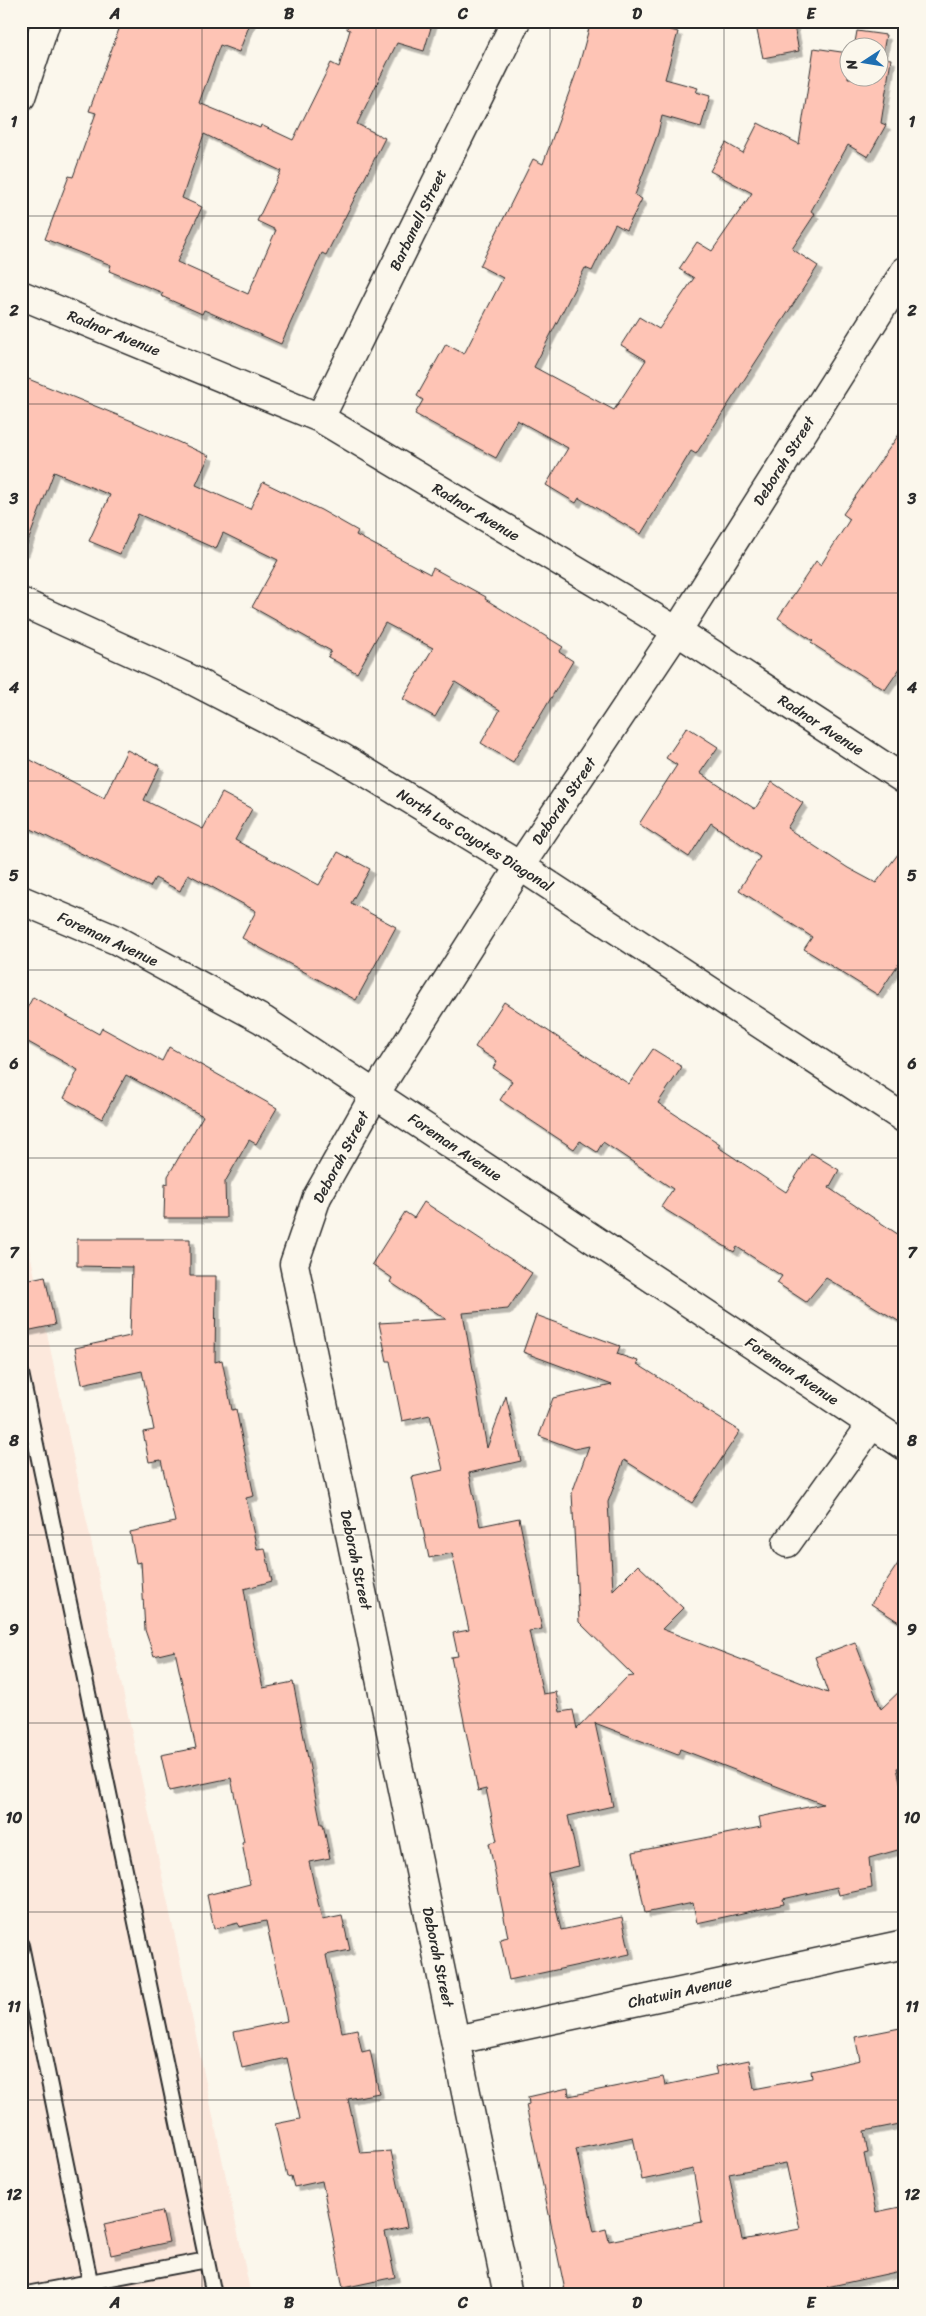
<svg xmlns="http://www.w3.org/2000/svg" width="926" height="2316" viewBox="0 0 926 2316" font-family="Sriracha,sans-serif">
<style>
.built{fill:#fce8dc}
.building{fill:#fec4b5;stroke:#2b2b2b;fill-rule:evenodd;filter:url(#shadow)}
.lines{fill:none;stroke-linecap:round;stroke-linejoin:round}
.service-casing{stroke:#2b2b2b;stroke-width:18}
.minor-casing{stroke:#2b2b2b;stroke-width:31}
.secondary-casing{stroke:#2b2b2b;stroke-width:31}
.service{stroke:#fbf7ec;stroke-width:14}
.minor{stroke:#fbf7ec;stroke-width:28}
.secondary{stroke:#fbf7ec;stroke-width:28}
.grid{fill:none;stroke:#2b2b2b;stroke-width:1;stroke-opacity:0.55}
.labels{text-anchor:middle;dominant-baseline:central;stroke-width:4.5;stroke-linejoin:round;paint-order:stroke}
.street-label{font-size:15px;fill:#2b2b2b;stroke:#fbf7ec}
.neatline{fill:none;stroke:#2b2b2b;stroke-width:2}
.grid-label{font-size:16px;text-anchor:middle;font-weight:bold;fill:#2b2b2b}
</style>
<defs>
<filter id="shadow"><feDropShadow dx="4.5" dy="4.5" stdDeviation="0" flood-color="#0004"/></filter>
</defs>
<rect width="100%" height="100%" fill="#fbf7ec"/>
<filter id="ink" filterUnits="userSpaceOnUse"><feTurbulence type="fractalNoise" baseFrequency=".02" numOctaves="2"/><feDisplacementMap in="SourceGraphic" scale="10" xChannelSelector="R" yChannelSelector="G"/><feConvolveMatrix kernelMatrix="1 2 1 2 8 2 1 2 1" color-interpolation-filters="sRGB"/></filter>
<g filter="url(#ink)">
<!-- built -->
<path class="built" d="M 21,1211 L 251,2295 L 21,2295 Z"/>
<!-- building -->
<path class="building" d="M 122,21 L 251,21 L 239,52 L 220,45 L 199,103 L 260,128 L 261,125 L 293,140 L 331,63 L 339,67 L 350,30 L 347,29 L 348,21 L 433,21 L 424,51 L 397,43 L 357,124 L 385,138 L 326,255 L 322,253 L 281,344 L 204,310 L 202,314 L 161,296 L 163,293 L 109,271 L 111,265 L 45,239 L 69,176 L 73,177 L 96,113 L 89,111 ZM 204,134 L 281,171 L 257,221 L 276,230 L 248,294 L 177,262 L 202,207 L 182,198 Z
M 591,21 L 656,21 L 656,26 L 678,32 L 665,79 L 698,88 L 696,92 L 710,96 L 701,127 L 662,116 L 658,133 L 635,195 L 642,199 L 626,230 L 615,224 L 592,271 L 585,268 L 534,367 L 614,410 L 646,360 L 621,345 L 639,317 L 659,329 L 694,278 L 679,269 L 697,242 L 712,251 L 752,193 L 710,171 L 726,143 L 743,153 L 758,123 L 799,144 L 814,48 L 848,53 L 848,78 L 878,78 L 878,48 L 854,48 L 857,31 L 886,35 L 882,58 L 891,59 L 881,123 L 886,125 L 868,157 L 848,145 L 811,211 L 815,214 L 792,249 L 818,266 L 696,454 L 691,451 L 641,534 L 579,498 L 576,503 L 546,485 L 568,448 L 517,420 L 496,458 L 415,414 L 423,400 L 417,396 L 446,344 L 464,354 L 503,278 L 480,266 L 533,159 L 543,164 L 579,65 Z
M 780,21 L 793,21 L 799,51 L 763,58 L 756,26 Z
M 21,376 L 132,421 L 209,456 L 196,485 L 250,509 L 263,482 L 321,510 L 358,531 L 356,535 L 430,574 L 433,568 L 486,597 L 485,599 L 563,647 L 559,652 L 573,661 L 513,762 L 481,743 L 500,710 L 455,682 L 435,717 L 403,699 L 433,648 L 385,623 L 357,673 L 328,657 L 331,651 L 252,607 L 278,560 L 223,533 L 216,549 L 138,514 L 120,554 L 89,541 L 110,495 L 54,472 L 24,552 L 21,551 Z
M 905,426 L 905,661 L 885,690 L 811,643 L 813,641 L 778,618 L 816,561 L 821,565 L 850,519 L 843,514 Z
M 687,727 L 718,747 L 700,773 L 755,809 L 772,782 L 803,803 L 787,828 L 848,868 L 876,883 L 905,845 L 905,954 L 878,995 L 804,949 L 812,937 L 739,890 L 760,857 L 711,823 L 689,857 L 639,824 L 677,765 L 666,758 Z
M 127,750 L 160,766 L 144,800 L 203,829 L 222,793 L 252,809 L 235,840 L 319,885 L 338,852 L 370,869 L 351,903 L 396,927 L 356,1000 L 242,938 L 256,911 L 188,874 L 180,891 L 155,878 L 150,887 L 21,824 L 21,755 L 104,798 Z
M 33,997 L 99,1034 L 102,1028 L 162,1061 L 169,1047 L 277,1108 L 256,1144 L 249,1140 L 225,1182 L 226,1218 L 164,1218 L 165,1183 L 168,1184 L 168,1176 L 203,1116 L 126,1075 L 102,1119 L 64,1098 L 78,1070 L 21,1038 L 21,1019 Z
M 504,1002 L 629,1084 L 653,1049 L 682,1067 L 658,1103 L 720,1144 L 718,1147 L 786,1192 L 811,1153 L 839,1170 L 829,1188 L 905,1239 L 905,1325 L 826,1278 L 806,1302 L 777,1283 L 782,1276 L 737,1247 L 734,1252 L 661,1207 L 673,1189 L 603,1142 L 597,1152 L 580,1141 L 574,1149 L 500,1100 L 512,1081 L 493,1068 L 497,1061 L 475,1047 Z
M 424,1202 L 532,1273 L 508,1309 L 463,1313 L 487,1448 L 506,1396 L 521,1461 L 469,1473 L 480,1526 L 519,1518 L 542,1629 L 529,1631 L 543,1694 L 556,1692 L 560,1712 L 573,1710 L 577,1729 L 627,1677 L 634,1676 L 579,1622 L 572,1493 L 589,1446 L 575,1449 L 539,1436 L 553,1398 L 612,1385 L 523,1352 L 536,1315 L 620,1346 L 617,1354 L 638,1361 L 637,1364 L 704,1406 L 703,1408 L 740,1431 L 692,1503 L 624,1460 L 608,1502 L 613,1590 L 638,1565 L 683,1608 L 662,1629 L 828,1693 L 815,1657 L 855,1642 L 881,1709 L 905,1686 L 905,1767 L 897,1768 L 905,1804 L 905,1848 L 869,1858 L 872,1888 L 839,1895 L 837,1887 L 783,1899 L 784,1904 L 697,1923 L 693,1903 L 645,1913 L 633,1852 L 761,1827 L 759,1817 L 823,1804 L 680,1749 L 678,1755 L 595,1723 L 613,1806 L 568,1816 L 579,1866 L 548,1873 L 561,1930 L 622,1917 L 630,1954 L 509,1980 L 500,1939 L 508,1937 L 489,1843 L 497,1841 L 486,1789 L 478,1791 L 451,1657 L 458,1656 L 453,1633 L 469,1630 L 452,1553 L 429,1558 L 412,1477 L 443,1470 L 430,1415 L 402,1421 L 390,1361 L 387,1361 L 379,1323 L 446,1319 L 390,1282 L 392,1278 L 372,1264 L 405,1212 L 414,1218 Z
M 77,1239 L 190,1239 L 190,1276 L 216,1276 L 215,1362 L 222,1360 L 232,1410 L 236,1409 L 254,1496 L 246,1498 L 257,1549 L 265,1548 L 272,1581 L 244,1589 L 252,1636 L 263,1688 L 293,1682 L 321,1824 L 323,1824 L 330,1858 L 309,1862 L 322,1920 L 342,1916 L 350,1950 L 326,1955 L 342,2032 L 357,2029 L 362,2052 L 370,2050 L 379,2093 L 348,2099 L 360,2153 L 391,2151 L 407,2227 L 385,2232 L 395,2277 L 343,2288 L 322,2181 L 294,2187 L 291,2176 L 287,2177 L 275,2124 L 300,2119 L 287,2058 L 242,2068 L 234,2032 L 287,2021 L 266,1921 L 239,1927 L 238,1923 L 214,1929 L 207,1895 L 250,1884 L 242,1843 L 244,1842 L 231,1778 L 169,1791 L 161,1755 L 196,1748 L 175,1651 L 154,1656 L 145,1630 L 141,1562 L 136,1563 L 130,1532 L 175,1522 L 161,1460 L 149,1462 L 143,1432 L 154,1430 L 142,1371 L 82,1384 L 75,1348 L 130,1336 L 132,1267 L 77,1266 Z
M 45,1276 L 55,1325 L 21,1332 L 21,1281 Z
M 905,1553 L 905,1626 L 871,1604 Z
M 905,2027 L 905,2123 L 864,2131 L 868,2153 L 864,2154 L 876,2212 L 905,2206 L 905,2270 L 827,2287 L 829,2295 L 566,2295 L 526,2105 L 529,2104 L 528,2097 L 568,2088 L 569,2096 L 663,2077 L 665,2085 L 717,2074 L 715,2067 L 749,2060 L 754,2089 L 812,2078 L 811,2071 L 860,2060 L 855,2037 ZM 633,2137 L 642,2180 L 693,2169 L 702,2222 L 609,2241 L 606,2229 L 594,2232 L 576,2149 ZM 786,2163 L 800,2229 L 742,2240 L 729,2174 Z
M 162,2211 L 169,2242 L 111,2255 L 104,2224 Z"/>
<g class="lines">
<!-- service casing -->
<g class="service-casing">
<path id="service" d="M 21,1373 L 214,2295
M 21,1945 L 90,2281 L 82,2295
M 21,2295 L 207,2260"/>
</g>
<!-- minor casing -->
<g class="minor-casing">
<path id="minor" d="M 21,97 L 46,21
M 21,295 L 320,418 L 677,631 L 905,780
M 320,418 L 516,21
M 21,900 L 116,940 L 263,1020 L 905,1446
M 787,1543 L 872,1424
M 456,2040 L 905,1944
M 508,2295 L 294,1264 L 317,1197 L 375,1094 L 520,866 L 677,631 L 905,271"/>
</g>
<!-- secondary casing -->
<g class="secondary-casing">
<path id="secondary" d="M 21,602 L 186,677 L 341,757 L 520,866 L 905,1119"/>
</g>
<!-- service -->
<use href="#service" class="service"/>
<!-- minor -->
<use href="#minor" class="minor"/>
<!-- secondary -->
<use href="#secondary" class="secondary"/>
</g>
</g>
<!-- grid -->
<path class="grid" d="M 202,21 L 202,2295M 376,21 L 376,2295M 550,21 L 550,2295M 724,21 L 724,2295M 21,216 L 905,216M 21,404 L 905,404M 21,593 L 905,593M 21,781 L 905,781M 21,970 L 905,970M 21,1158 L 905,1158M 21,1346 L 905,1346M 21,1535 L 905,1535M 21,1723 L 905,1723M 21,1912 L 905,1912M 21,2100 L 905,2100"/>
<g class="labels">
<!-- street labels -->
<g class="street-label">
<text transform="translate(418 220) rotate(-64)">Barbanell Street</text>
<text transform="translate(114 333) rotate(22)">Radnor Avenue</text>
<text transform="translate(784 461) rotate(-58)">Deborah Street</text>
<text transform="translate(476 512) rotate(31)">Radnor Avenue</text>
<text transform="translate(821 725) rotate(33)">Radnor Avenue</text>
<text transform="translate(564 801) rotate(-56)">Deborah Street</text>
<text transform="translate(475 840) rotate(32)">North Los Coyotes Diagonal</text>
<text transform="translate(108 939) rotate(25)">Foreman Avenue</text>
<text transform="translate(455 1147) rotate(34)">Foreman Avenue</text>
<text transform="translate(341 1157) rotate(-62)">Deborah Street</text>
<text transform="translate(792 1371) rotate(34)">Foreman Avenue</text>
<text transform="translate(356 1560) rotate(78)">Deborah Street</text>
<text transform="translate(438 1957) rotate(78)">Deborah Street</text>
<text transform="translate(680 1992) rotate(-12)">Chatwin Avenue</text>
</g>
</g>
<!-- margin -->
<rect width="926" height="2316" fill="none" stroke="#fbf7ec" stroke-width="55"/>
<!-- north arrow -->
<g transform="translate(864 62) rotate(258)"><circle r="24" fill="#fbf7ec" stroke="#a8a59f"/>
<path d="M0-4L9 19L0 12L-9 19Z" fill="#1f6fb2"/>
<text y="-8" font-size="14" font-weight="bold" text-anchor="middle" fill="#2b2b2b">N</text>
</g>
<rect x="28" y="28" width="870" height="2260" class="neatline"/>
<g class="grid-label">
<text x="115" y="19">A</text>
<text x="289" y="19">B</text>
<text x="463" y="19">C</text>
<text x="637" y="19">D</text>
<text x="811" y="19">E</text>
<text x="14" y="127">1</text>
<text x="912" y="127">1</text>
<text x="14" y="316">2</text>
<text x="912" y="316">2</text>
<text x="14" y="504">3</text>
<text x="912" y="504">3</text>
<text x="14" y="693">4</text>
<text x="912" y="693">4</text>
<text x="14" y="881">5</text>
<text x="912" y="881">5</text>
<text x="14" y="1069">6</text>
<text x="912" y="1069">6</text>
<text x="14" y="1258">7</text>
<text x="912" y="1258">7</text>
<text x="14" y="1446">8</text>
<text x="912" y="1446">8</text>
<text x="14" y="1635">9</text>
<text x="912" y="1635">9</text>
<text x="14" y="1823">10</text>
<text x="912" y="1823">10</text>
<text x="14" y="2012">11</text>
<text x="912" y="2012">11</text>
<text x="14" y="2200">12</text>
<text x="912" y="2200">12</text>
<text x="115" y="2308">A</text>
<text x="289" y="2308">B</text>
<text x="463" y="2308">C</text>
<text x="637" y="2308">D</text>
<text x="811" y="2308">E</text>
</g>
</svg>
